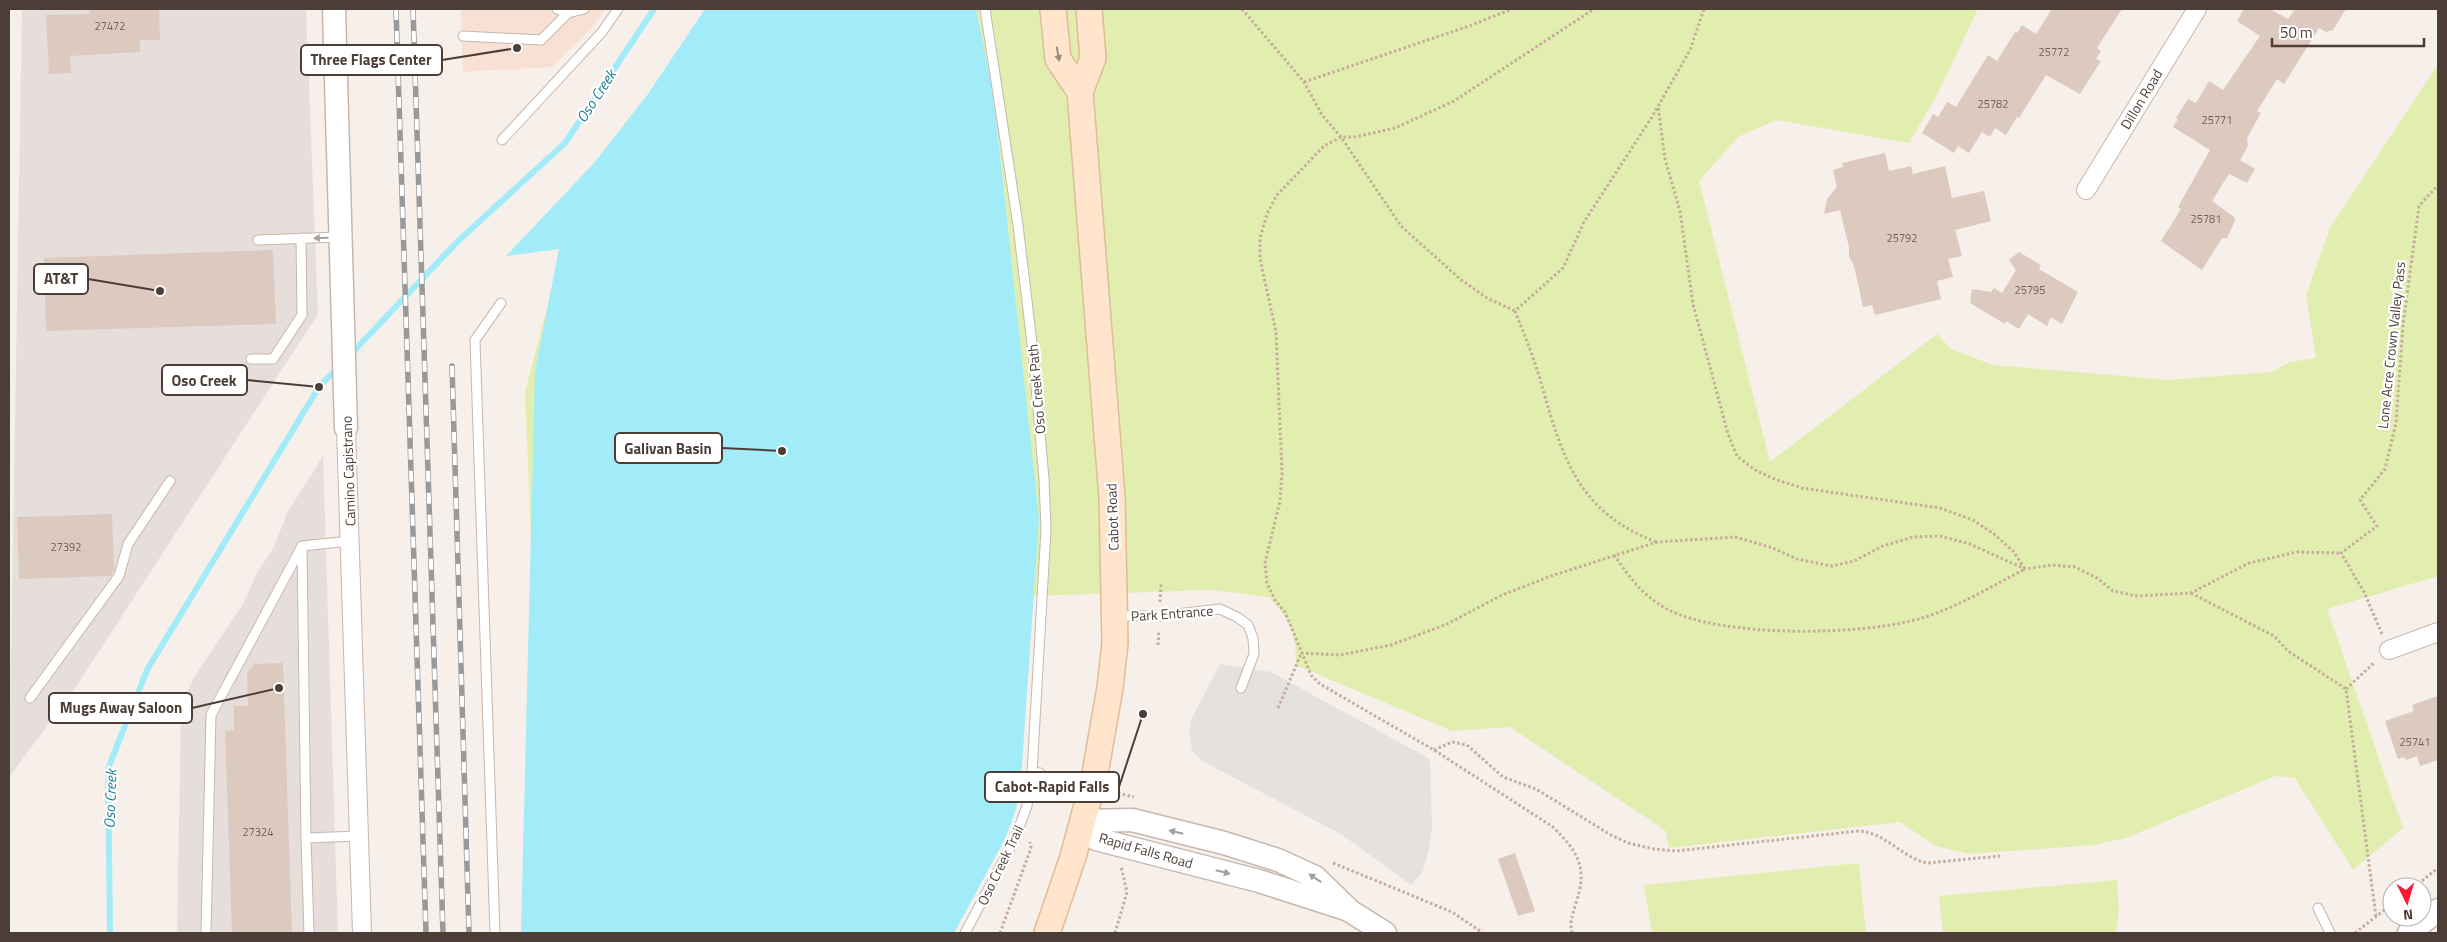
<svg xmlns="http://www.w3.org/2000/svg" width="2447" height="942" viewBox="0 0 2447 942" font-family="'Titillium Web',sans-serif">
<style>
.commercial{fill:#f9e0d4}
.industrial{fill:#e6dedb}
.green{fill:#e2eeaf}
.parking{fill:#e5e1df}
.water{fill:#a1ecf8}
.lines{fill:none;stroke-linecap:round;stroke-linejoin:round}
.stream{stroke:#a1ecf8;stroke-width:6}
.building{fill:#dccac1}
.service-casing{stroke:#c6b7ae;stroke-width:11}
.minor-casing{stroke:#c6b7ae;stroke-width:20}
.tertiary-casing{stroke:#c6b7ae;stroke-width:25}
.secondary-casing{stroke:#e1bb99;stroke-width:28}
.path{stroke:#c7ac9b;stroke-width:3;stroke-dasharray:2.5 2.5;stroke-linecap:butt}
.service{stroke:#fff;stroke-width:9}
.minor{stroke:#fff;stroke-width:18}
.tertiary{stroke:#fff;stroke-width:22}
.secondary{stroke:#ffe5cb;stroke-width:25}
.rail-casing{stroke:#999;stroke-width:5.5}
.rail{stroke:#fff;stroke-width:4;stroke-dasharray:11;stroke-linecap:butt}
.oneway{fill:#9d897a}
.oneway2{fill:#a69e9b}
.labels{text-anchor:middle;dominant-baseline:central;stroke-width:4.5;stroke-linejoin:round;paint-order:stroke}
.number-label{font-size:11px;fill:#70615a}
.street-label{font-size:14px;fill:#4c3e37;stroke:#fff}
.water-label{font-size:15px;font-style:italic;fill:#1e7d8f;stroke:#fff}
.leader{fill:none;stroke:#4c3e37;stroke-width:2}
.callout-dot{fill:#4c3e37;stroke:#fff;stroke-width:2}
.callout{fill:#fff;stroke:#4c3e37;stroke-width:2}
.callout-label{font-size:15px;text-anchor:middle;font-weight:bold;fill:#4c3e37}
</style>
<rect width="100%" height="100%" fill="#f6efea"/>
<!-- commercial -->
<path class="commercial" d="M 461,9 L 605,9 L 591,29 L 552,67 L 463,72 Z"/>
<!-- industrial -->
<path class="industrial" d="M 22,9 L 306,9 L 318,314 L 72,693 L 9,777 Z
M 323,456 L 338,933 L 177,933 L 181,712 L 186,695 L 192,681 L 243,604 L 257,573 L 274,547 L 287,513 Z"/>
<!-- green -->
<path class="green" d="M 762,9 L 1978,9 L 1937,95 L 1909,143 L 1776,120 L 1738,137 L 1699,181 L 1770,462 L 1937,334 L 1951,349 L 1993,365 L 2168,380 L 2271,372 L 2290,362 L 2316,358 L 2306,295 L 2330,228 L 2438,64 L 2438,576 L 2327,609 L 2403,828 L 2353,870 L 2295,778 L 2275,776 L 2126,838 L 2094,845 L 1970,854 L 1936,846 L 1900,822 L 1669,848 L 1665,830 L 1510,727 L 1452,731 L 1296,665 C 1296,632 1291,622 1269,597 L 1211,590 L 998,597 L 547,933 L 525,392 L 561,255 Z
M 1859,863 L 1866,933 L 1652,933 L 1644,885 Z
M 2117,880 L 2119,910 L 2116,933 L 1943,933 L 1939,896 Z"/>
<!-- parking -->
<path class="parking" d="M 1220,664 L 1271,672 L 1430,759 L 1432,828 L 1429,848 L 1423,871 L 1411,885 L 1341,834 L 1202,761 L 1192,750 L 1189,730 L 1191,720 Z"/>
<!-- water -->
<path class="water" d="M 705,9 L 976,9 L 991,83 L 997,127 L 1039,519 L 1021,779 L 1016,809 L 1005,839 L 954,933 L 521,933 L 535,371 L 559,249 L 506,256 L 594,163 L 648,94 Z"/>
<g class="lines">
<!-- stream -->
<path class="stream" d="M 350,355 L 458,241 L 565,143 L 654,9
M 110,933 L 108,769 L 147,670 L 319,387 L 338,367"/>
</g>
<!-- building -->
<path class="building" d="M 89,9 L 159,9 L 160,40 L 140,40 L 140,52 L 70,56 L 71,73 L 49,74 L 46,15 L 90,14 Z
M 2052,9 L 2122,9 L 2097,48 L 2101,51 L 2096,59 L 2101,61 L 2080,94 L 2046,75 L 2019,118 L 2017,117 L 2006,135 L 1995,128 L 1990,137 L 1982,132 L 1969,153 L 1958,146 L 1954,153 L 1922,133 L 1933,114 L 1938,117 L 1947,102 L 1956,107 L 1988,55 L 1997,61 L 2015,32 L 2017,33 L 2022,25 L 2036,34 Z
M 2244,9 L 2270,9 L 2288,19 L 2295,9 L 2346,9 L 2333,30 L 2326,32 L 2319,28 L 2284,84 L 2277,79 L 2257,111 L 2261,113 L 2247,138 L 2248,146 L 2240,160 L 2255,169 L 2247,183 L 2229,174 L 2212,201 L 2234,217 L 2235,221 L 2227,238 L 2222,238 L 2202,270 L 2161,241 L 2181,209 L 2178,207 L 2210,150 L 2173,127 L 2178,119 L 2176,118 L 2188,99 L 2196,103 L 2209,81 L 2223,90 L 2260,36 L 2237,21 Z
M 1885,153 L 1889,171 L 1911,166 L 1913,174 L 1945,166 L 1952,198 L 1984,191 L 1991,221 L 1955,230 L 1962,256 L 1948,259 L 1953,277 L 1937,281 L 1941,299 L 1875,315 L 1872,305 L 1863,307 L 1854,266 L 1849,256 L 1849,247 L 1840,210 L 1824,214 L 1827,199 L 1837,187 L 1833,170 L 1843,167 L 1842,163 Z
M 273,250 L 276,324 L 46,331 L 44,258 Z
M 2019,252 L 2041,265 L 2039,269 L 2078,292 L 2062,324 L 2051,317 L 2047,326 L 2028,314 L 2019,329 L 2006,321 L 2005,324 L 1970,303 L 1972,289 L 1991,292 L 1994,288 L 2002,293 L 2016,270 L 2009,260 Z
M 112,514 L 114,570 L 111,576 L 19,579 L 17,517 Z
M 283,663 L 292,933 L 232,933 L 225,731 L 234,730 L 234,706 L 248,706 L 247,673 L 255,664 Z
M 2438,696 L 2438,760 L 2420,766 L 2417,756 L 2406,760 L 2404,757 L 2398,759 L 2385,721 L 2414,711 L 2412,705 Z
M 1515,853 L 1535,911 L 1518,916 L 1498,859 Z"/>
<g class="lines">
<!-- service casing -->
<g class="service-casing">
<path id="service" d="M 557,9 L 568,13
M 985,9 L 1018,225 L 1033,352 L 1044,479 L 1046,529 L 1032,772
M 463,36 L 541,40 L 568,13 L 584,9
M 502,140 L 602,32 L 618,9
M 258,240 L 340,237
M 251,359 L 273,359 L 302,315 L 301,238
M 302,546 L 306,838
M 1116,616 L 1160,616 L 1220,609 L 1237,617 L 1248,625 L 1253,638 L 1254,654 L 1241,688
M 30,698 L 119,576 L 128,544 L 170,481
M 2318,908 L 2330,933
M 206,933 L 211,715 L 302,546 L 350,541
M 309,933 L 306,838 L 359,836
M 495,933 L 475,340 L 501,303
M 965,933 L 1014,841 L 1027,806 L 1032,772 L 1040,773"/>
</g>
<!-- minor casing -->
<g class="minor-casing">
<path id="minor" d="M 2086,190 L 2197,9
M 346,428 L 362,933
M 2389,650 L 2438,632"/>
</g>
<!-- tertiary casing -->
<g class="tertiary-casing">
<path id="tertiary" d="M 334,9 L 346,428
M 1082,821 L 1132,820 L 1224,843 L 1278,860 L 1315,877 L 1350,911 L 1385,933
M 1082,821 L 1096,839 L 1259,881 L 1346,909
M 2409,933 L 2438,910"/>
</g>
<!-- secondary casing -->
<g class="secondary-casing">
<path id="secondary" d="M 1053,9 L 1058,59 L 1080,92
M 1047,933 L 1073,857 L 1094,779 L 1110,688 L 1115,643 L 1112,497 L 1080,92 L 1093,58 L 1089,9"/>
</g>
<!-- path -->
<path class="path" d="M 1242,9 L 1304,82 L 1322,115 L 1341,137 L 1401,226 L 1460,279 L 1487,298 L 1515,311
M 1304,82 L 1469,26 L 1512,9
M 1656,542 C 1579,512 1563,460 1542,386 C 1535,361 1525,336 1515,311 L 1563,268 L 1584,222 L 1652,117 L 1690,50 L 1704,9
M 1614,555 C 1631,579 1641,594 1667,609 C 1721,638 1863,636 1922,618 C 1958,607 1992,586 2025,569 L 2013,551 L 1994,534 L 1973,520 L 1940,508 L 1802,488 L 1777,480 L 1755,470 L 1737,456 L 1728,434 L 1693,304 L 1680,211 L 1665,159 L 1658,106
M 2191,593 L 2274,636 L 2288,651 L 2346,689 L 2376,917
M 1160,602 L 1161,584
M 2382,634 L 2364,592 L 2341,553 L 2377,526 L 2360,500 L 2385,469 L 2396,423 L 2403,325 L 2419,206 L 2438,185
M 1158,645 L 1159,630
M 1301,653 L 1340,655 L 1391,645 L 1447,624 L 1502,595 L 1551,576 L 1657,542 L 1735,537 L 1773,548 L 1797,559 L 1832,566 L 1854,561 L 1883,546 L 1913,537 L 1940,536 L 1970,544 L 2025,569 L 2052,565 L 2075,567 L 2097,578 L 2113,591 L 2137,596 L 2191,593 L 2249,563 L 2297,552 L 2341,553
M 2346,689 L 2375,662
M 1278,708 L 1301,654
M 1434,750 L 1452,742 L 1467,745 L 1503,777 L 1536,789 L 1611,835 L 1628,843 L 1654,849 L 1676,851 L 1858,831 C 1885,832 1901,857 1927,863 L 2000,856
M 1052,777 L 1071,781
M 1113,792 L 1134,797
M 1333,863 L 1452,912 L 1483,933
M 2414,887 L 2438,868
M 1000,933 L 1031,848 L 1030,842
M 1115,933 L 1127,892 L 1121,866
M 1572,933 C 1569,922 1573,914 1576,903 C 1588,867 1578,852 1553,827 L 1434,750 L 1320,684 L 1311,675 L 1285,612 L 1275,600 L 1267,583 L 1265,563 L 1280,501 L 1282,473 L 1276,332 L 1260,259 L 1260,238 L 1267,214 L 1277,195 L 1324,146 L 1341,137 L 1355,137 L 1395,128 L 1454,101 L 1594,9
M 2355,933 L 2392,904"/>
<!-- service -->
<use href="#service" class="service"/>
<!-- minor -->
<use href="#minor" class="minor"/>
<!-- tertiary -->
<use href="#tertiary" class="tertiary"/>
<!-- secondary -->
<use href="#secondary" class="secondary"/>
<!-- rail casing -->
<g class="rail-casing">
<path id="rail" d="M 396,9 L 426,933
M 413,9 L 443,933
M 452,366 L 469,933"/>
</g>
<!-- rail -->
<use href="#rail" class="rail"/>
</g>
<!-- one-way arrows -->
<defs><path id="oneway-solid" d="M-6-.8H1V-3.2L6.5 0L1 3.2V.8H-6Z" transform="scale(1.25)"/></defs>
<use class="oneway" href="#oneway-solid" transform="translate(1058 54) rotate(80)"/>
<g class="oneway2">
<use href="#oneway-solid" transform="translate(321 238) rotate(178)"/>
<use href="#oneway-solid" transform="translate(1176 832) rotate(-167)"/>
<use href="#oneway-solid" transform="translate(1223 872) rotate(14)"/>
<use href="#oneway-solid" transform="translate(1315 878) rotate(-146)"/>
</g>
<g class="labels">
<!-- number labels -->
<g class="number-label">
<text x="110" y="26">27472</text>
<text x="2054" y="52">25772</text>
<text x="1993" y="104">25782</text>
<text x="2217" y="120">25771</text>
<text x="2206" y="219">25781</text>
<text x="1902" y="238">25792</text>
<text x="2030" y="290">25795</text>
<text x="66" y="547">27392</text>
<text x="2415" y="742">25741</text>
<text x="258" y="832">27324</text>
</g>
<!-- street labels -->
<g class="street-label">
<text transform="translate(2141 99) rotate(-59)">Dillon Road</text>
<text transform="translate(2391 345) rotate(-84)">Lone Acre Crown Valley Pass</text>
<text transform="translate(1036 389) rotate(-95)">Oso Creek Path</text>
<text transform="translate(348 471) rotate(-92)">Camino Capistrano</text>
<text transform="translate(1112 517) rotate(-92)">Cabot Road</text>
<text transform="translate(1172 613) rotate(-4)">Park Entrance</text>
<text transform="translate(1146 850) rotate(16)">Rapid Falls Road</text>
<text transform="translate(1000 865) rotate(-64)">Oso Creek Trail</text>
</g>
<!-- water labels -->
<g class="water-label">
<text transform="translate(596 96) rotate(-57)">Oso Creek</text>
<text transform="translate(110 799) rotate(-88)">Oso Creek</text>
</g>
</g>
<!-- callouts -->
<path class="leader" d="M517 48L442 60M160 291L88 279M319 387L247 380M782 451L722 448M279 688L192 708M1143 714L1119 787"/>
<g class="callout-dot">
<circle cx="517" cy="48" r="5"/>
<circle cx="160" cy="291" r="5"/>
<circle cx="319" cy="387" r="5"/>
<circle cx="782" cy="451" r="5"/>
<circle cx="279" cy="688" r="5"/>
<circle cx="1143" cy="714" r="5"/>
</g>
<g class="callout">
<rect x="301" y="45" width="141" height="30" rx="5"/>
<rect x="34" y="264" width="54" height="30" rx="5"/>
<rect x="162" y="365" width="85" height="30" rx="5"/>
<rect x="615" y="433" width="107" height="30" rx="5"/>
<rect x="49" y="693" width="143" height="30" rx="5"/>
<rect x="985" y="772" width="134" height="30" rx="5"/>
</g>
<g class="callout-label">
<text x="371" y="65">Three Flags Center</text>
<text x="61" y="284">AT&amp;T</text>
<text x="204" y="386">Oso Creek</text>
<text x="668" y="454">Galivan Basin</text>
<text x="121" y="713">Mugs Away Saloon</text>
<text x="1052" y="792">Cabot-Rapid Falls</text>
</g>
<!-- border -->
<rect width="2447" height="942" fill="none" stroke="#4c3e37" stroke-width="20"/>
<!-- north arrow -->
<g transform="translate(2407 902) rotate(175)"><circle r="24" fill="#ffffff" stroke="#b7b2af"/>
<path d="M0-4L9 19L0 12L-9 19Z" fill="#ff1833"/>
<text y="-8" font-size="14" font-weight="bold" text-anchor="middle" fill="#4c3e37">N</text>
</g>
<!-- scale -->
<path d="M2272 38v8h152v-8" fill="none" stroke="#4c3e37" stroke-width="2.5"/>
<text x="2280" y="38" font-size="15" fill="#4c3e37" stroke="#ffffff" stroke-width="4" paint-order="stroke">50 m</text>
</svg>
